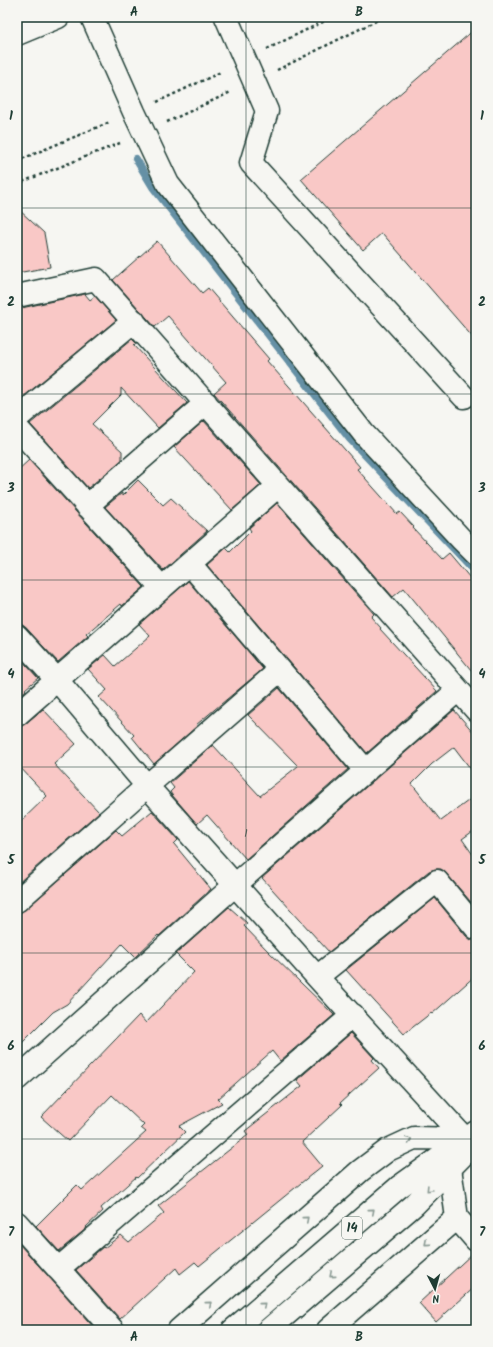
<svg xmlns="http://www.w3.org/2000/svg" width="493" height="1347" viewBox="0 0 493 1347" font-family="Kalam,sans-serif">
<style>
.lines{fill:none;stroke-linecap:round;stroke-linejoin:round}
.stream{stroke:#6590a5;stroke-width:8}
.building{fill:#f9c8c6;stroke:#1f3d34}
.minor-casing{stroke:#1f3d34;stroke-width:25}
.major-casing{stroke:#1f3d34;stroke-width:25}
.path{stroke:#1f3d34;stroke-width:2.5;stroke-dasharray:3 3;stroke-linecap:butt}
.minor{stroke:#f6f6f2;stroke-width:22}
.major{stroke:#f6f6f2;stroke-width:22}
.oneway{stroke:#8a9a93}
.grid{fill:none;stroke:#1f3d34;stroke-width:1;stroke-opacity:0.55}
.labels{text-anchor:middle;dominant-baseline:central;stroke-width:3.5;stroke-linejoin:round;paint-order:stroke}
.number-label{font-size:12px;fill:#566058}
.shield{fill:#f6f6f2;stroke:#60746d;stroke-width:1}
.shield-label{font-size:13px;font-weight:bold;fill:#1f3d34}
.neatline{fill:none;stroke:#1f3d34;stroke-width:1.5}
.grid-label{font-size:13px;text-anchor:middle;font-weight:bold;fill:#1f3d34}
</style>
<rect width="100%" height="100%" fill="#f6f6f2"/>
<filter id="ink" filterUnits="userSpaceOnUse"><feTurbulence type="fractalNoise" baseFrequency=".025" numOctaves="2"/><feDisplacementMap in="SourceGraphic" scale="8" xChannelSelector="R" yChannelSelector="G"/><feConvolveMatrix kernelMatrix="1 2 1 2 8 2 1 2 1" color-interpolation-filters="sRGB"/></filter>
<g filter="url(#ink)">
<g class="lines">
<!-- stream -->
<path class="stream" d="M 136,159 L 153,187 L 350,439 L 476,572"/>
</g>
<!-- building -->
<path class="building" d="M 476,28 L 476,341 L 382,233 L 363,250 L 301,179 Z
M 17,208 L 44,233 L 50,267 L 17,273 Z
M 157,241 L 202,293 L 208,288 L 269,359 L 267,361 L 360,467 L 357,469 L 397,514 L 400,512 L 414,527 L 413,528 L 442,559 L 449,553 L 476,585 L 476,676 L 404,588 L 393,597 L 214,393 L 226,382 L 168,316 L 155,327 L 113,280 Z
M 85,294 L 90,300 L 95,296 L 116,320 L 17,402 L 17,309 Z
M 132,339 L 136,343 L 134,345 L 187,403 L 158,428 L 121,388 L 121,395 L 92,424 L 122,451 L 122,460 L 88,488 L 30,424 Z
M 204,421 L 261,485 L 232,510 L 174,447 Z
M 29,460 L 144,587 L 122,606 L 121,604 L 86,634 L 88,636 L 58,662 L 26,628 L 21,624 L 17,624 L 17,471 Z
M 138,480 L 163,505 L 171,498 L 207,531 L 163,570 L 105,507 L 122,493 L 122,496 Z
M 277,503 L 374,614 L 371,617 L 381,628 L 380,629 L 437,691 L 367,753 L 207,565 L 226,548 L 230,552 L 251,531 L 249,528 Z
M 188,581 L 263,669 L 196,725 L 197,726 L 154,764 L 132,737 L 134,735 L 99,697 L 107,690 L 88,669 L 105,655 L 115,666 L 150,636 L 139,624 Z
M 17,655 L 38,678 L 25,689 L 26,690 L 17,698 Z
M 279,688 L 348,769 L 246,859 L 207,815 L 197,824 L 172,795 L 170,792 L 174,788 L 170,783 L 213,745 L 260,796 L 298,766 L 248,715 Z
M 43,709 L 76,744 L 54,764 L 99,812 L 17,884 L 17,825 L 47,796 L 17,764 L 17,727 L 25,724 Z
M 454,710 L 476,735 L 476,776 L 454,747 L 432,764 L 412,784 L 441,821 L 476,795 L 476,829 L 462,839 L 476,859 L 476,908 L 446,873 L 441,869 L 435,869 L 429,871 L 329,952 L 262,878 Z
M 152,811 L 178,840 L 174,844 L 211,889 L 159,936 L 158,935 L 135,957 L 122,944 L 67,1004 L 53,1012 L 17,1048 L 17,913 L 25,910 L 116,830 L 122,836 Z
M 435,898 L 466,936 L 471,940 L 476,940 L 476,975 L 432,1014 L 431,1013 L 404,1034 L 346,970 Z
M 229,907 L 247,923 L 244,926 L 268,951 L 334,1015 L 280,1061 L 272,1051 L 218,1099 L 222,1103 L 179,1126 L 185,1132 L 137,1178 L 136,1177 L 101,1208 L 103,1211 L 86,1227 L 87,1228 L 59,1251 L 36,1226 L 77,1185 L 82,1190 L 146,1132 L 141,1128 L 144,1125 L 112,1095 L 68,1141 L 41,1117 L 139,1015 L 146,1023 L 194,972 L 176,954 Z
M 351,1033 L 374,1058 L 372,1060 L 379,1068 L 340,1103 L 342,1105 L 302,1142 L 322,1166 L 199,1266 L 195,1262 L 180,1274 L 176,1268 L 120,1319 L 76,1270 L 103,1247 L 104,1248 L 121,1235 L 129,1242 L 164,1213 L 158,1206 L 248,1135 L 245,1131 L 302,1086 L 297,1080 Z
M 19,1244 L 49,1277 L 96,1330 L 17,1330 L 17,1245 Z
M 474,1252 L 476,1252 L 476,1286 L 436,1322 L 419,1303 Z"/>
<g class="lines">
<!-- minor casing -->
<g class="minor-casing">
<path id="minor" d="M 92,17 L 134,112 L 168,184 L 364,434 L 462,540 L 476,554
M 226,17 L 267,111 L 251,163 L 464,397
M 17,34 L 58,17
M 17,296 L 96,279 L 476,710
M 17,418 L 134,321
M 17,428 L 162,588
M 87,506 L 206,403
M 190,564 L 366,771
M 17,636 L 57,680 L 147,786 L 317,977 L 465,1139
M 17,715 L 278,486
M 17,901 L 147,786 L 280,670
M 317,977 L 437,881 L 476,928
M 17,1079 L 235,885 L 458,690
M 450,1168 L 457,1218 L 476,1240
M 17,1223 L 113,1330
M 58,1269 L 353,1015
M 179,1330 L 360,1171 L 388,1150 L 414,1138 L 465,1139
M 328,1330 L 457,1218"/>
</g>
<!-- major casing -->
<g class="major-casing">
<path id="major" d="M 233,1330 L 399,1187 L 476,1132
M 268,1330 L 414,1205 L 467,1151"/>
</g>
<!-- path -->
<path class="path" d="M 267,49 L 333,17
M 277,70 L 384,17
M 157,102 L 221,72
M 167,122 L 231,92
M 17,161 L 110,122
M 17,184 L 120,143"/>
<!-- minor -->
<use href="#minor" class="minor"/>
<!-- major -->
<use href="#major" class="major"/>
</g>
<!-- one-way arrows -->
<defs><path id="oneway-chevron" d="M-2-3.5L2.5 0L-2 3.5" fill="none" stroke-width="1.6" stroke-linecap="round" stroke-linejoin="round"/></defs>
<g class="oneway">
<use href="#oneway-chevron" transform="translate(409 1140) rotate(-22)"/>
<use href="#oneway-chevron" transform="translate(429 1189) rotate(134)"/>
<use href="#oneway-chevron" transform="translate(372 1211) rotate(-41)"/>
<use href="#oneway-chevron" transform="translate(306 1219) rotate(-41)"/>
<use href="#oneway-chevron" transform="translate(427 1243) rotate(139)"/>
<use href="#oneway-chevron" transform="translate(332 1275) rotate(139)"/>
<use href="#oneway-chevron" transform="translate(209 1304) rotate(-41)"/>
<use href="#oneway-chevron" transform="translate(263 1305) rotate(-41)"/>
</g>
</g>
<!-- grid -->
<path class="grid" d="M 246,17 L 246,1330M 17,208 L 476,208M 17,394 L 476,394M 17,580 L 476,580M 17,767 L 476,767M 17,953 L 476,953M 17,1139 L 476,1139"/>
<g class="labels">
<!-- number labels -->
<g class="number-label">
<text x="246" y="833">1</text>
</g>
<!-- shield labels -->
<rect class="shield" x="342" y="1217" width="20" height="22" rx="3"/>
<g class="shield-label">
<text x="352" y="1228">14</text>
</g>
</g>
<!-- margin -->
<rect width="493" height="1347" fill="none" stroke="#f6f6f2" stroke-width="44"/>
<!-- north arrow -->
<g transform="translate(435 1289) rotate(174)" stroke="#f6f6f2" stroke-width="3" paint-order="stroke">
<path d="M0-3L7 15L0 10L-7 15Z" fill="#1f3d34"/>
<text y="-6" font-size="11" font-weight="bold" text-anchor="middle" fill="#1f3d34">N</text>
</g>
<rect x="22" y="22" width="449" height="1303" class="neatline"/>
<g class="grid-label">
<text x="134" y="16">A</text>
<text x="359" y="16">B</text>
<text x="11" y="120">1</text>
<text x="482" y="120">1</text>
<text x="11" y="306">2</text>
<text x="482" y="306">2</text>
<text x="11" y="492">3</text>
<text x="482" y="492">3</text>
<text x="11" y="678">4</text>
<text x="482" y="678">4</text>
<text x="11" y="864">5</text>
<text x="482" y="864">5</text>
<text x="11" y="1050">6</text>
<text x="482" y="1050">6</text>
<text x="11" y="1236">7</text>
<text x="482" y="1236">7</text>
<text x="134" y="1341">A</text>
<text x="359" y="1341">B</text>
</g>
</svg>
